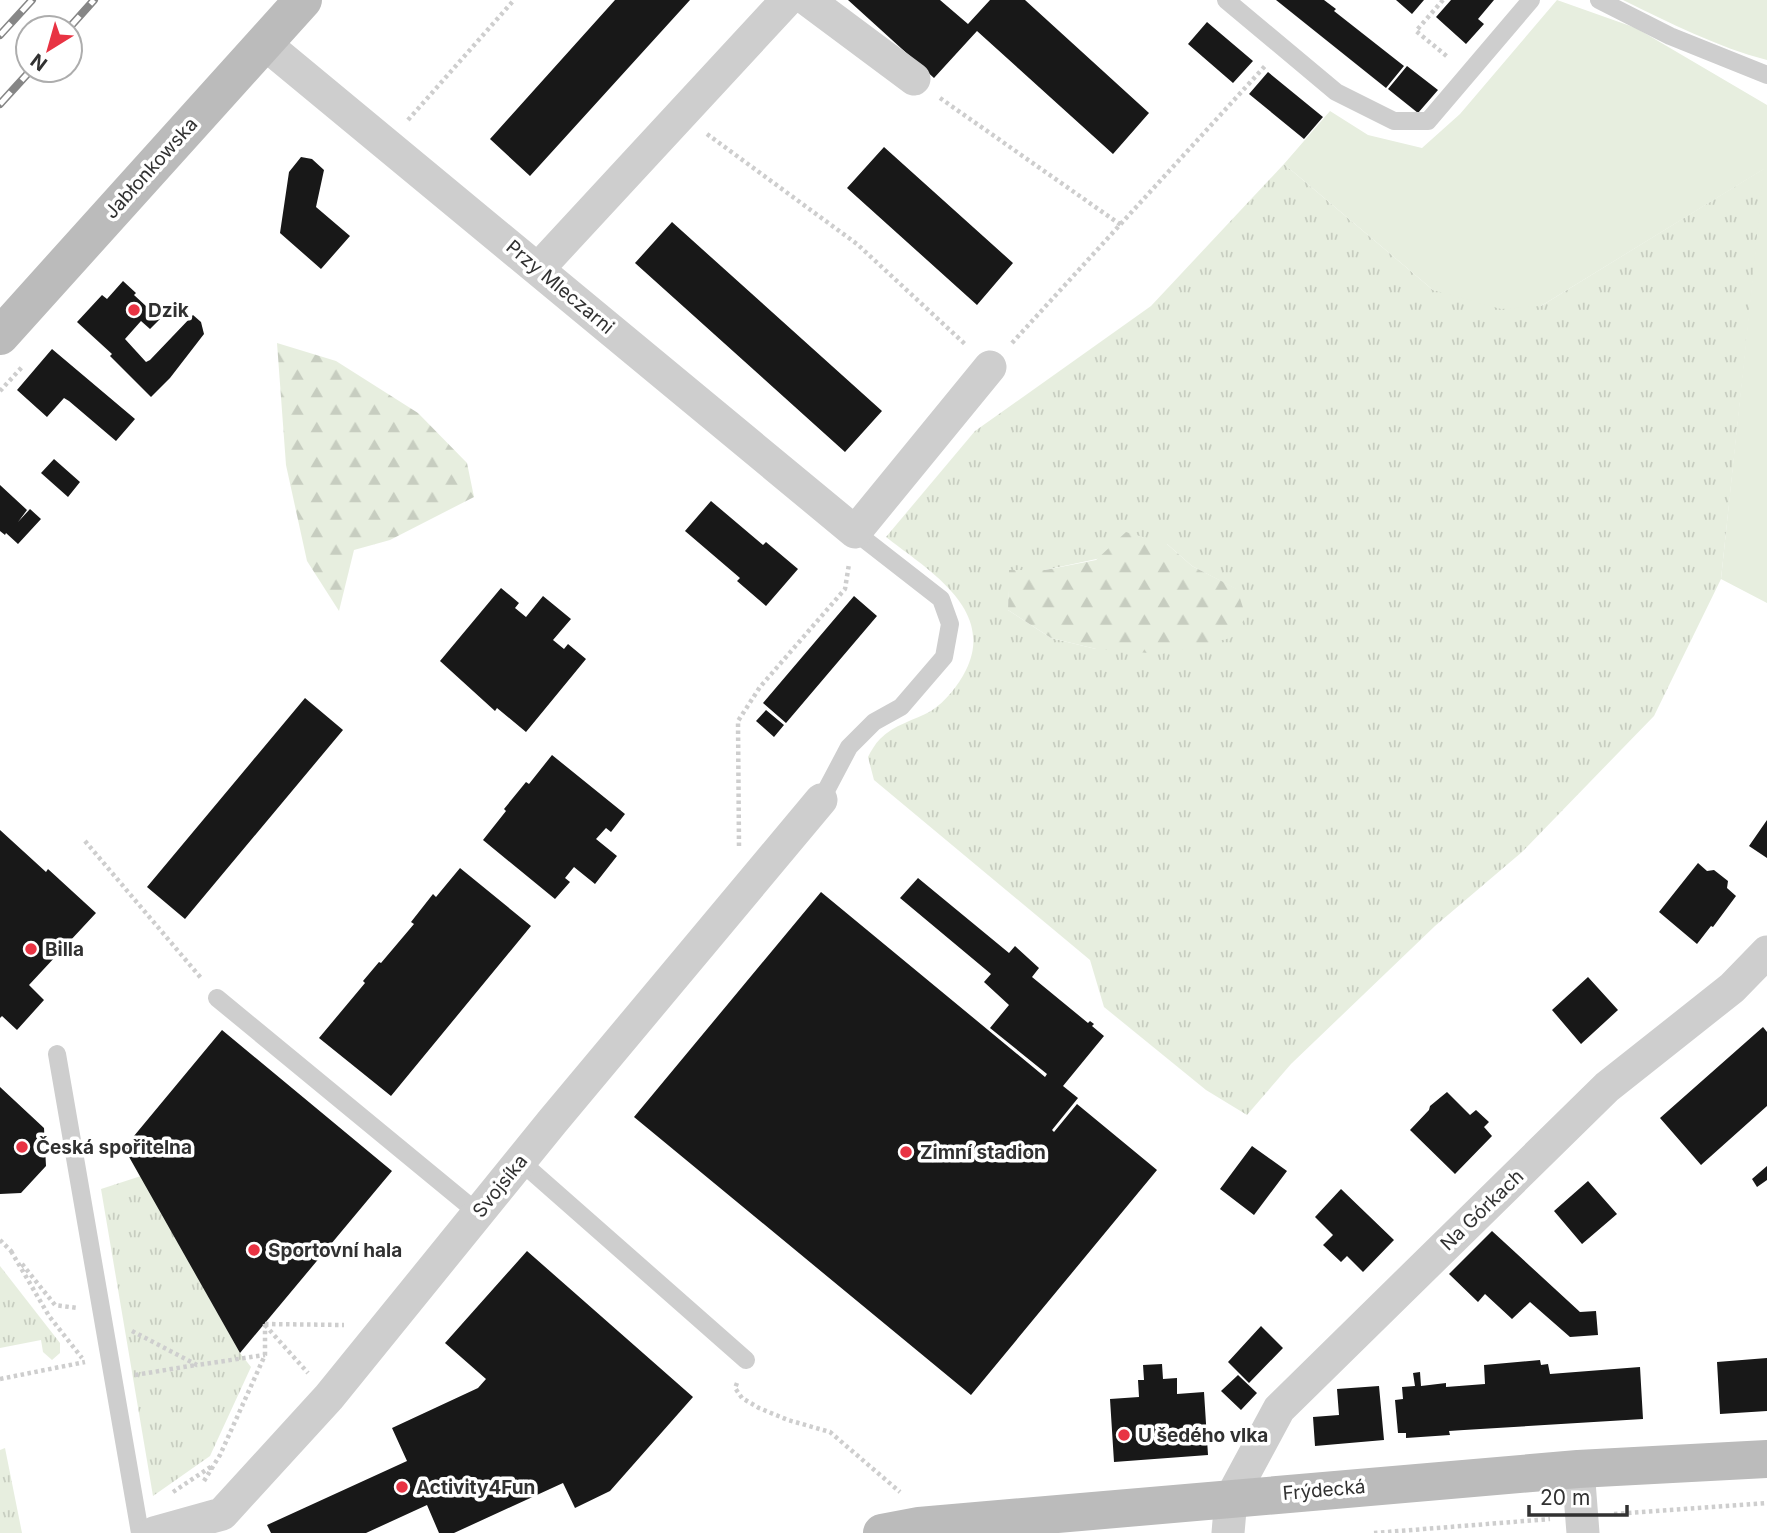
<svg xmlns="http://www.w3.org/2000/svg" width="1767" height="1533" viewBox="0 0 1767 1533" font-family="Inter,sans-serif">
<style>
.grass{fill:url(#grass-tufts);fill-rule:evenodd}
.forest{fill:url(#forest-firs)}
.garden{fill:#e7eedf}
.building{fill:#181818}
.lines{fill:none;stroke-linecap:round;stroke-linejoin:round}
.path{stroke:#cecece;stroke-width:4.5;stroke-dasharray:3.5 3.5;stroke-linecap:butt}
.lane{stroke:#cecece;stroke-width:18}
.street{stroke:#cecece;stroke-width:33}
.secondary{stroke:#bbb;stroke-width:38}
.rail-casing{stroke:#868686;stroke-width:8}
.rail{stroke:#fff;stroke-width:5;stroke-dasharray:16;stroke-linecap:butt}
.poi-dot{fill:#e83343;stroke:#fff;stroke-width:2.5}
.labels{text-anchor:middle;dominant-baseline:central;stroke-width:7;stroke-linejoin:round;paint-order:stroke}
.street-label{font-size:19px;fill:#313131;stroke:#fff}
.poi-label{font-size:19px;font-weight:bold;fill:#313131;stroke:#fff;text-anchor:start}
</style>
<defs>
<pattern id="grass-tufts" width="24" height="20" patternUnits="userSpaceOnUse" patternTransform="scale(1.75)"><rect width="24" height="20" fill="#e7eedf"/><path d="M3 7l-1-3M5 7V3M7 7l1-3M15 17l-1-3M17 17v-4M19 17l1-3" fill="none" stroke="#c7cdc0"/></pattern>
<pattern id="forest-firs" width="22" height="20" patternUnits="userSpaceOnUse" patternTransform="scale(1.75)"><rect width="22" height="20" fill="#e7eedf"/><path d="M5 1l3.5 6h-7zM16 11l3.5 6h-7z" fill="#c7cdc0"/></pattern>
</defs>
<rect width="100%" height="100%" fill="#fff"/>
<!-- grass -->
<path class="grass" d="M 1284,164 L 1433,290 L 1541,306 L 1765,168 L 1721,579 L 1654,716 L 1522,852 L 1435,926 L 1291,1064 L 1247,1115 L 1206,1090 L 1104,1007 L 1090,960 L 874,780 L 868,757 C 871,751 875,744 880,739 C 893,725 915,720 931,711 C 946,701 958,686 966,670 C 996,609 928,570 886,537 L 975,431 L 1151,306 ZM 1167,544 L 1192,566 L 1236,589 L 1096,649 L 1051,638 L 1008,610 L 1010,570 L 1045,570 Z
M 141,1176 L 240,1353 L 251,1367 L 210,1456 L 153,1496 L 101,1189 Z
M 0,1266 L 60,1343 L 60,1353 L 52,1360 L 43,1352 L 41,1340 L 0,1348 Z
M 5,1448 L 22,1533 L 0,1533 L 0,1450 Z"/>
<!-- forest -->
<path class="forest" d="M 277,343 L 336,361 L 418,413 L 467,463 L 474,497 L 390,540 L 354,550 L 339,611 L 307,561 L 286,465 Z
M 1126,532 L 1167,544 L 1192,566 L 1237,589 L 1246,617 L 1231,638 L 1162,654 L 1096,649 L 1051,638 L 1008,610 L 1009,570 L 1045,570 L 1096,560 Z"/>
<!-- garden -->
<path class="garden" d="M 1557,0 L 1636,28 L 1767,105 L 1767,603 L 1721,579 L 1764,169 L 1541,306 L 1501,309 L 1433,290 L 1284,164 L 1330,111 L 1368,135 L 1422,148 L 1460,114 Z
M 1623,0 L 1767,0 L 1767,60 C 1717,47 1670,23 1623,0 Z"/>
<!-- building -->
<path class="building" d="M 615,0 L 690,0 L 530,176 L 490,139 Z
M 848,0 L 940,0 L 968,24 L 990,0 L 1025,0 L 1149,113 L 1113,154 L 977,31 L 934,78 Z
M 1276,0 L 1324,0 L 1336,9 L 1334,11 L 1404,66 L 1386,88 Z
M 1396,0 L 1424,0 L 1412,14 Z
M 1451,0 L 1494,0 L 1478,19 L 1484,24 L 1466,44 L 1436,17 Z
M 1207,22 L 1253,61 L 1233,83 L 1188,44 Z
M 1407,66 L 1438,90 L 1418,113 L 1388,89 Z
M 1268,72 L 1323,117 L 1304,139 L 1249,94 Z
M 884,147 L 1013,263 L 977,305 L 847,188 Z
M 301,157 L 312,159 L 324,170 L 316,207 L 350,236 L 321,269 L 280,233 L 289,172 Z
M 672,222 L 882,411 L 845,452 L 635,263 Z
M 123,281 L 136,293 L 134,295 L 160,319 L 150,329 L 141,321 L 125,339 L 146,362 L 150,360 L 193,315 L 201,322 L 204,334 L 170,378 L 151,397 L 110,356 L 112,354 L 77,322 L 102,295 L 107,299 Z
M 52,349 L 135,419 L 116,441 L 69,401 L 64,398 L 47,417 L 17,390 Z
M 54,459 L 80,482 L 68,497 L 41,473 Z
M 0,485 L 27,510 L 18,522 L 30,509 L 41,519 L 18,544 L 6,533 L 5,535 L 0,531 Z
M 711,501 L 763,545 L 766,542 L 798,569 L 766,606 L 737,581 L 740,578 L 685,531 Z
M 501,588 L 519,603 L 515,608 L 526,617 L 543,596 L 571,619 L 553,640 L 564,649 L 568,644 L 586,659 L 526,732 L 497,708 L 495,711 L 440,661 Z
M 854,596 L 877,616 L 786,723 L 763,703 Z
M 305,698 L 343,730 L 185,919 L 147,887 Z
M 766,710 L 784,725 L 774,737 L 756,721 Z
M 552,755 L 625,814 L 611,832 L 606,828 L 596,839 L 617,856 L 595,884 L 574,867 L 565,878 L 570,882 L 555,899 L 483,840 L 506,811 L 504,809 L 526,782 L 529,784 Z
M 1767,820 L 1767,858 L 1749,846 Z
M 0,830 L 46,872 L 48,869 L 96,913 L 29,985 L 44,1000 L 17,1030 L 2,1016 L 0,1018 Z
M 1698,863 L 1707,871 L 1714,870 L 1728,881 L 1727,888 L 1736,896 L 1713,927 L 1711,926 L 1697,944 L 1659,912 Z
M 460,868 L 531,926 L 391,1096 L 319,1038 L 365,983 L 363,981 L 379,962 L 381,963 L 414,924 L 411,922 L 433,894 L 436,897 Z
M 918,878 L 1009,953 L 1015,946 L 1039,968 L 1032,977 L 1088,1023 L 1090,1021 L 1094,1024 L 1092,1026 L 1104,1036 L 1063,1086 L 1078,1098 L 1052,1130 L 1054,1132 L 1077,1104 L 1157,1170 L 971,1395 L 634,1117 L 821,892 L 1045,1077 L 1047,1074 L 990,1028 L 1009,1005 L 984,982 L 991,974 L 900,898 Z
M 1588,977 L 1618,1010 L 1581,1044 L 1552,1010 Z
M 1763,1027 L 1767,1032 L 1767,1106 L 1701,1165 L 1660,1118 Z
M 222,1030 L 392,1171 L 240,1353 L 124,1148 Z
M 0,1087 L 44,1128 L 46,1166 L 21,1193 L 0,1194 Z
M 1447,1092 L 1470,1115 L 1476,1110 L 1489,1122 L 1484,1127 L 1492,1136 L 1455,1174 L 1410,1130 L 1429,1110 L 1430,1106 Z
M 1252,1146 L 1287,1171 L 1254,1215 L 1220,1189 Z
M 1767,1166 L 1767,1180 L 1757,1187 L 1752,1179 Z
M 1588,1181 L 1617,1214 L 1582,1244 L 1554,1211 Z
M 1341,1189 L 1394,1240 L 1363,1272 L 1347,1256 L 1341,1262 L 1323,1245 L 1333,1235 L 1315,1217 Z
M 1492,1231 L 1580,1312 L 1596,1311 L 1598,1335 L 1570,1337 L 1530,1302 L 1512,1319 L 1485,1294 L 1478,1302 L 1449,1274 Z
M 527,1251 L 693,1397 L 610,1491 L 575,1508 L 563,1483 L 454,1533 L 439,1533 L 427,1505 L 366,1533 L 271,1533 L 267,1525 L 407,1461 L 392,1428 L 478,1388 L 486,1379 L 445,1343 Z
M 1261,1326 L 1283,1348 L 1249,1383 L 1228,1362 Z
M 1767,1358 L 1767,1411 L 1720,1414 L 1717,1362 Z
M 1540,1360 L 1541,1365 L 1548,1364 L 1550,1374 L 1640,1367 L 1643,1419 L 1464,1430 L 1449,1431 L 1450,1435 L 1406,1438 L 1406,1433 L 1398,1433 L 1395,1400 L 1403,1399 L 1402,1387 L 1415,1386 L 1413,1373 L 1420,1372 L 1421,1386 L 1446,1383 L 1446,1387 L 1485,1384 L 1484,1365 Z
M 1162,1364 L 1163,1379 L 1177,1378 L 1177,1394 L 1204,1392 L 1208,1455 L 1114,1462 L 1110,1399 L 1139,1397 L 1138,1380 L 1144,1380 L 1143,1365 Z
M 1238,1375 L 1257,1393 L 1241,1410 L 1221,1391 Z
M 1379,1386 L 1384,1440 L 1315,1446 L 1313,1417 L 1339,1415 L 1337,1389 Z"/>
<g class="lines">
<!-- path -->
<path class="path" d="M 1443,0 L 1416,31 L 1449,58
M 940,98 L 1121,225
M 408,120 L 514,0
M 707,134 L 857,244 L 966,345
M 1012,343 L 1266,65
M 0,391 L 23,366
M 85,841 L 201,978
M 739,846 L 738,721 L 760,687 L 845,589 L 849,564
M 0,1240 L 12,1252
M 11,1251 L 49,1316 L 82,1358
M 22,1264 L 55,1305 L 77,1308
M 265,1324 L 344,1325
M 265,1325 L 308,1373
M 132,1331 L 197,1365 L 265,1355
M 135,1375 L 196,1365
M 0,1379 L 85,1362
M 737,1383 L 735,1388 L 742,1398 L 759,1408 L 788,1420 L 830,1432 L 900,1492
M 204,1481 L 220,1455 L 265,1355 L 265,1324
M 173,1492 L 212,1466
M 1614,1514 L 1767,1503
M 1374,1533 L 1550,1519"/>
<!-- lane -->
<path class="lane" d="M 1226,0 L 1336,92 L 1394,121 L 1428,121 L 1531,0
M 1599,0 L 1670,36 L 1767,75
M 821,800 L 849,747 L 874,722 L 901,707 L 944,657 L 950,624 L 941,599 L 855,532
M 217,998 L 478,1213
M 57,1054 L 140,1533
M 520,1161 L 746,1360"/>
<!-- street -->
<path class="street" d="M 808,0 L 914,79
M 264,43 L 855,532 L 990,367
M 538,269 L 787,0
M 1578,1469 L 1583,1533
M 154,1533 L 222,1514 L 329,1397 L 552,1122 L 821,800
M 1228,1533 L 1231,1498 L 1279,1409 L 1607,1087 L 1732,988 L 1767,952"/>
<!-- secondary -->
<path class="secondary" d="M 0,336 L 303,0
M 882,1533 L 919,1526 L 1578,1469 L 1767,1459"/>
<!-- rail casing -->
<g class="rail-casing">
<path id="rail" d="M 69,28 L 94,0
M 0,35 L 32,0
M 0,104 L 31,70"/>
</g>
<!-- rail -->
<use href="#rail" class="rail"/>
</g>
<!-- markers -->
<g class="poi-dot">
<circle cx="134" cy="310" r="7"/>
<circle cx="31" cy="949" r="7"/>
<circle cx="22" cy="1147" r="7"/>
<circle cx="906" cy="1152" r="7"/>
<circle cx="254" cy="1250" r="7"/>
<circle cx="1124" cy="1435" r="7"/>
<circle cx="402" cy="1487" r="7"/>
</g>
<g class="labels">
<!-- street labels -->
<g class="street-label">
<text transform="translate(151 168) rotate(-48)">Jabłonkowska</text>
<text transform="translate(560 287) rotate(40)">Przy Mleczarni</text>
<text transform="translate(500 1186) rotate(-51)">Svojsíka</text>
<text transform="translate(1482 1210) rotate(-44)">Na Górkach</text>
<text transform="translate(1324 1490) rotate(-5)">Frýdecká</text>
</g>
<!-- poi labels -->
<g class="poi-label">
<text x="148" y="310">Dzik</text>
<text x="45" y="949">Billa</text>
<text x="36" y="1147">Česká spořitelna</text>
<text x="920" y="1152">Zimní stadion</text>
<text x="268" y="1250">Sportovní hala</text>
<text x="1138" y="1435">U šedého vlka</text>
<text x="416" y="1487">Activity4Fun</text>
</g>
</g>
<!-- north arrow -->
<g transform="translate(49 49) rotate(217)"><circle r="33" fill="#ffffff" stroke="#adadad" stroke-width="2"/>
<path d="M0-5L12 26L0 18L-12 26Z" fill="#e83343"/>
<text y="-10" font-size="19" font-weight="bold" text-anchor="middle" fill="#313131">N</text>
</g>
<!-- scale -->
<path d="M1529 1505v10h98v-10" fill="none" stroke="#313131" stroke-width="3.5"/>
<text x="1540" y="1505" font-size="21" fill="#313131" stroke="#ffffff" stroke-width="5" paint-order="stroke">20 m</text>
</svg>
